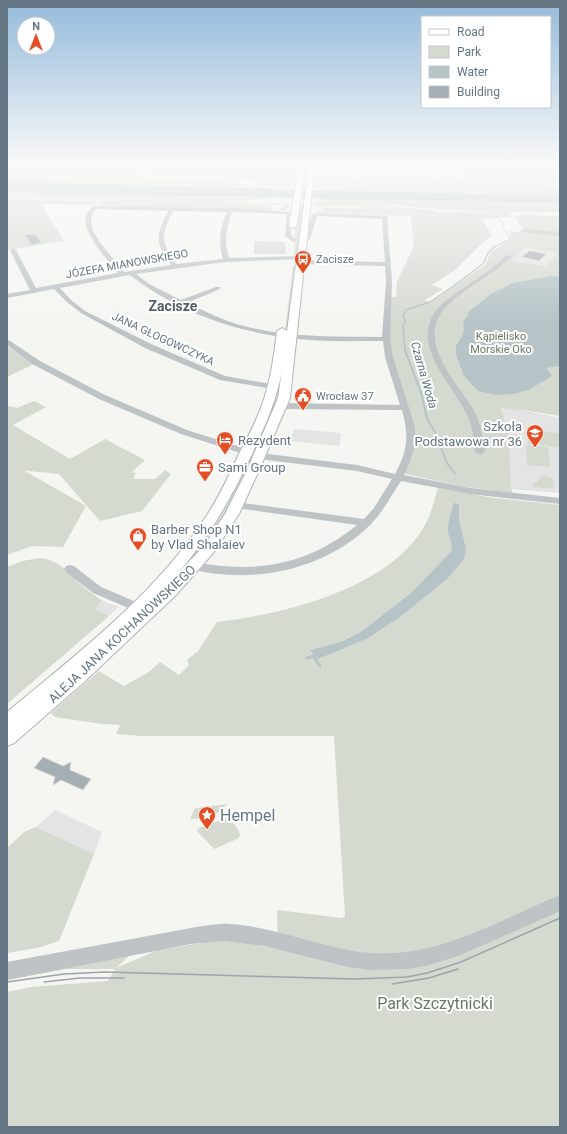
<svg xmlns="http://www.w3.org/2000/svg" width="567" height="1134" viewBox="0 0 567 1134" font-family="Roboto,sans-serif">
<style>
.built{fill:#e3e4e3}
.green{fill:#d5dad1;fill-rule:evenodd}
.water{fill:#b6c3c7}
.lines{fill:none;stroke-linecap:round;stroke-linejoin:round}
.stream-far3{stroke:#b6c3c7;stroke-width:1}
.stream-far2{stroke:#b6c3c7;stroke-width:1.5}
.stream-far1{stroke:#b6c3c7;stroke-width:2}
.stream{stroke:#b6c3c7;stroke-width:3}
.building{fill:#a5aeb3;stroke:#d7d7d4}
.major-casing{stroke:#b0b5b9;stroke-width:2}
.minor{fill:#bec3c6;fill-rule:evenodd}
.major{fill:#fff;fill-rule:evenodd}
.tram{stroke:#9da5aa;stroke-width:1.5}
.labels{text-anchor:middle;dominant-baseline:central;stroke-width:4;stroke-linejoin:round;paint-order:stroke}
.far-poi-label{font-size:11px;fill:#647683;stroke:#fff;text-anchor:start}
.far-street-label{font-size:11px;fill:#647683;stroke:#fff}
.far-park-label{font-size:11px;fill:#687a63;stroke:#fff}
.far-water-label{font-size:12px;font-style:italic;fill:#60777f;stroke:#fff}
.poi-label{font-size:13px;fill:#647683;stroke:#fff;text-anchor:start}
.street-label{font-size:13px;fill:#647683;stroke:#fff}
.far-district-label{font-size:14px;font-weight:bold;fill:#525f68;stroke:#fff}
.near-poi-label{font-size:16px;fill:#647683;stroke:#fff;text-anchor:start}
.near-park-label{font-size:16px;fill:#687a63;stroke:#fff}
</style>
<rect width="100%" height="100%" fill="#f5f5f2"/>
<!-- built -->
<path class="built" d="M 314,166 L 403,167 L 403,166 L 419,166 L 419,167 L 413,167 L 413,169 L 314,168 Z
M 314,170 L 416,170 L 416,172 L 424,173 L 474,174 L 460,181 L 425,182 L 348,181 L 348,178 L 318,177 L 315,175 Z
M 139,175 L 168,175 L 227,176 L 226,179 L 137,179 Z
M 525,247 L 557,253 L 546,266 L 509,261 Z
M 501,408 L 560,418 L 560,493 L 512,489 L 511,488 L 509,436 Z
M 294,429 L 340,433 L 341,436 L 339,446 L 290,441 Z
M 103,601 L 119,607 L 109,616 L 95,609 Z
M 55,810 L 102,832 L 94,854 L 36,827 Z"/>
<!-- green -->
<path class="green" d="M 7,170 L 294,172 L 297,173 L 295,180 L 287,180 L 295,181 L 294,186 L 291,187 L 7,181 ZM 139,175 L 227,176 L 226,179 L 265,180 L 254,180 L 256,182 L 255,185 L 233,184 L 234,180 L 137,179 Z
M 473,174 L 560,175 L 560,184 L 540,184 L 560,186 L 560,196 L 318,189 L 322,188 L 313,187 L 329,182 L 314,182 L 321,180 L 315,179 L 315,175 L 324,178 L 349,178 L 347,182 L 330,182 L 355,181 L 441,183 L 440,182 L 460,181 Z
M 7,192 L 276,199 L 214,202 L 137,200 L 291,204 L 286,211 L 277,209 L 283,207 L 283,205 L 224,204 L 270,206 L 274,207 L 270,211 L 97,206 L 100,201 L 123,201 L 7,198 L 7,197 L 136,200 L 7,196 Z
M 324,198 L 560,203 L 560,212 L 448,211 L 477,209 L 446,210 L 398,206 L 391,202 L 394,205 L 388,206 L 318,207 L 310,203 L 311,201 L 323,201 L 315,199 Z
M 7,199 L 98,201 L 95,205 L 41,204 L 64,241 L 7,250 Z
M 298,204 L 304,204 L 297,257 L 296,257 L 294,255 L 295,226 Z
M 395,207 L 434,210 L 436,212 L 511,212 L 512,214 L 509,215 L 511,217 C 502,217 491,220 481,218 L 492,235 L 478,247 L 454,271 L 432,285 L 443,289 L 425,300 L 430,303 L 485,265 L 491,252 L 511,239 L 511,235 L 508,231 L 560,235 L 560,416 L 504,407 L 560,418 L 501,408 L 509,436 L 511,488 L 513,493 L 465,487 L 406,474 L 405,472 L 412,457 L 415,440 L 389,345 L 391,297 L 396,297 L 397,282 L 412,250 L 414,243 L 411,216 L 318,213 L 314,210 L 324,211 L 321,208 L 322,208 ZM 525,247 L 557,253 L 546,266 L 510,261 Z
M 520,215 L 560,216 L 560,234 L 524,231 L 515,217 Z
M 254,241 L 285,242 L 286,254 L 254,254 Z
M 293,266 L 296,266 L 289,332 L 285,332 Z
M 7,346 L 34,364 L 7,377 Z
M 34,401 L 46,407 L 13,425 L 70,459 L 105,439 L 145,460 L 132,472 L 136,473 L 133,479 L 155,479 L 165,470 L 171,474 L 142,511 L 100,521 L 59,474 L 19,470 L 25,471 L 86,506 L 63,547 L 32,546 L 7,555 L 7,407 L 10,406 L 17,408 Z
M 526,430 L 560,433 L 560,447 L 528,444 Z
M 526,445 L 548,447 L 550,467 L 527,465 Z
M 242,468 L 246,469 C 234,493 213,550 188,561 Z
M 541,475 L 553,478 L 554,489 L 533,487 L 533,482 L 537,483 L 538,479 L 541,479 Z
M 438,488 L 487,497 L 560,505 L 560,620 L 559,629 L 560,645 L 560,1127 L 7,1127 L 7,992 L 31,987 L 108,981 L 115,969 L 66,969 L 7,980 L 7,977 L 131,954 L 116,968 L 158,950 L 227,939 L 278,949 L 277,910 L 342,918 L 345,916 L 334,736 L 141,736 L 116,734 L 120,725 L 102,724 L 55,717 L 51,713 L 99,671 L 124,686 L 149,672 L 160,662 L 179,675 L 189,665 L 187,660 L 198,651 L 217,622 C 285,614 392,588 426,523 C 432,512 434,500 438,488 Z
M 40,558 C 64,561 68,575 85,588 C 91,593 97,597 103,601 L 95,609 L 109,616 L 7,704 L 7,567 L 22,561 Z
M 227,804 C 219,816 203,819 190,819 L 194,810 L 196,808 Z
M 226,818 C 232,821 240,829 240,836 L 237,839 L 214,849 L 197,831 L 199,828 Z
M 36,827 L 94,854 L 59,941 L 37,948 L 7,953 L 7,848 L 24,832 Z"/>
<!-- water -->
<path class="water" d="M 7,166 L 306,166 L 307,168 L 413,169 L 413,167 C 462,165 511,165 560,167 L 560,175 L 433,173 L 415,172 L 415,170 L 307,170 L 306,172 L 287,172 L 7,170 Z
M 7,181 L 560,196 L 560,203 C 375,199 192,197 7,192 Z
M 551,276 L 560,277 L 560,366 L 546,368 L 552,376 L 528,390 L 513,394 L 496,395 L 478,391 L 464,376 L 456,355 L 456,346 L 462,336 L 464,329 L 463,321 L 469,315 L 467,313 L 491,294 L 513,283 Z
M 454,503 L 459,504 L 459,520 L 466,549 L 464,559 L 447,579 L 400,617 L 368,638 L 318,659 L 310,650 L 311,650 L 341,642 L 361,632 L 410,594 L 450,553 C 455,546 449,539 448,531 C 448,521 451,512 454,503 Z"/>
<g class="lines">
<!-- stream-far3 -->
<path class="stream-far3" d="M 494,247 L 509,240 L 510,237 L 502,227 L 503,223 L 499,220"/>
<!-- stream-far2 -->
<path class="stream-far2" d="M 405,351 L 403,325 L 406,322 L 403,316 L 406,310 L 430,302 L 452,287 L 483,264 L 488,253 L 495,246"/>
<!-- stream-far1 -->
<path class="stream-far1" d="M 405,350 L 422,396 L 427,419 L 435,432 L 447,463 L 455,474"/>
<!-- stream -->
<path class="stream" d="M 313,656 L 320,666
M 307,658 L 316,655"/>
</g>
<!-- building -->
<path class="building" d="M 35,234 L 41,243 L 31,245 L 25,235 Z
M 529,251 L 532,251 L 546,254 L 539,261 L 522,257 Z
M 43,757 L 63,766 L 71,762 L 70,770 L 91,779 L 83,790 L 61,780 L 53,785 L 55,777 L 34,768 Z"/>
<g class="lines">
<!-- major casing -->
<g class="major-casing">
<path id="major" d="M 299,166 L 305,166 L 297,226 L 293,228 L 289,226 Z
M 307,166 L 313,166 L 313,182 L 290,398 L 260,468 L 239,514 L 214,552 L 176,595 L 83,683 L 14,743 L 7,746 L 7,712 C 77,654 152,597 203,521 C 218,500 228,477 239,454 C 248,437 257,420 263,402 C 271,379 274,355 277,331 L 282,328 L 287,331 L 307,182 ZM 282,370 L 278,398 L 248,468 L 225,514 L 204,546 L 178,573 C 209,537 232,497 252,454 C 265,426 277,400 282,370 Z"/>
</g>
<!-- minor -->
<path class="minor" d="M 92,206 L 230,208 L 292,212 L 291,235 L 296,240 L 293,242 L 285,236 L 287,214 L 232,212 C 226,229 224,241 229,258 L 300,256 L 302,257 L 302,259 L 225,262 L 136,274 L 149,284 L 181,300 L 216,287 L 220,287 L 220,289 L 187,303 C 205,311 224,321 244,326 C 289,338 337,336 382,337 L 386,282 L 385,266 L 299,264 L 296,262 L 299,260 L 385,262 L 382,219 L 317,216 L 310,239 L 302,241 L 299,239 L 305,237 L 313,213 L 387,216 L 392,282 L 390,339 L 393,357 L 415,427 C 417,445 412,460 404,475 L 470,488 L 560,498 L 560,504 L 470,494 L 401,481 C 391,496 383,512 370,525 C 325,570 251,585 191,569 L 190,566 L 191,563 L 195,562 C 256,574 308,565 357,525 L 236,508 L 231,505 L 232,503 L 236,502 L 364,519 L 374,508 L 392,479 L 357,471 L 259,459 L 181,434 L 99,399 L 34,365 L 7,345 L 7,339 L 40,361 L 105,395 L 187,430 L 260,453 L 357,465 L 395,474 C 408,450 409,436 402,410 L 281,409 L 277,406 L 281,403 L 400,405 L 385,357 L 383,341 C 355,341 325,342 298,339 C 238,333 177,312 130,275 L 60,288 L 71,300 L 85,311 L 151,344 L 225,376 L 276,385 L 277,387 L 273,389 L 220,380 L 145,348 L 81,313 L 67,302 L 54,289 L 7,298 L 7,294 L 30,290 L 10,250 L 13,248 L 16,250 L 36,288 L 118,273 C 109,262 85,235 85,220 C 86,215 89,210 92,206 ZM 96,209 L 168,211 C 156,237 154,240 171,265 L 124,272 C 115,260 91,236 91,221 C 91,216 93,212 96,209 ZM 173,211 L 227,212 C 220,229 218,241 223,259 L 176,264 C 160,240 161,236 173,211 Z
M 523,229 L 560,232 L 560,236 L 521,232 L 520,231 Z
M 507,255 L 512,256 C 493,277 456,292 441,313 C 419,346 459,384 474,411 C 481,423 483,438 485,452 L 480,455 L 475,452 C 474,438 472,423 465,411 C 449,380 408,341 439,307 C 451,295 467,286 481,276 C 490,270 498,262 507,255 Z
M 70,565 L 74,566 L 101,587 L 141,604 L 143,607 L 141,610 L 137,611 L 133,610 L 93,593 L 66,572 L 64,569 L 66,566 Z
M 560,895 L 560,912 L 558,912 L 461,955 L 426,966 L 408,969 L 370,970 L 348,967 L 264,946 L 225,941 L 191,944 L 7,980 L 7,962 L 191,928 C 204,926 217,923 230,924 C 278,927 323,949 370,953 C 439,958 499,920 560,895 Z"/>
<!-- major -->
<use href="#major" class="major"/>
<!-- tram -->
<path class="tram" d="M 7,982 L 64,974 L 105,972 L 355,979 L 407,977 L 427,973 L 461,962 L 560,918
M 44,982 L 80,978 L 124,978
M 392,984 L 429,978 L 458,969"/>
</g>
<!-- sky -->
<linearGradient id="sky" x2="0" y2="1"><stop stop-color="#94badb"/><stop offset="0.51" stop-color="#fafaf9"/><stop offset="1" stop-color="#fafaf9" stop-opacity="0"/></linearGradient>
<rect width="567" height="324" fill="url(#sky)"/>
<!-- icons -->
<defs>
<g id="bus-pin" transform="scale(0.9)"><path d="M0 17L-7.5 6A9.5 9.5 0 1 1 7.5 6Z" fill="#e34e24" stroke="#fff"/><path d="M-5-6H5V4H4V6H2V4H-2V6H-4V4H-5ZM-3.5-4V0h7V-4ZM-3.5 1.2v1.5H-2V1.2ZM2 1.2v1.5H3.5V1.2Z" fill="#fff"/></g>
<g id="civic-pin" transform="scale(0.9)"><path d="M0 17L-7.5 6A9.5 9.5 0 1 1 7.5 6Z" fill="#e34e24" stroke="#fff"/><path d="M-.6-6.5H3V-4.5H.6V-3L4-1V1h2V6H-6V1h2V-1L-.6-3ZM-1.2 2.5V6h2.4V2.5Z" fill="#fff"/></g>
<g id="school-pin" transform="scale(0.9)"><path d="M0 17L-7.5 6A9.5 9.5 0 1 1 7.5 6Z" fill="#e34e24" stroke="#fff"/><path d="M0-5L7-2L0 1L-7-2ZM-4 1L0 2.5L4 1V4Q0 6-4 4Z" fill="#fff"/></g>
<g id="hotel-pin" transform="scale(0.9)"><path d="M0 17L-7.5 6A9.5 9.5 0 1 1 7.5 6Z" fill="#e34e24" stroke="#fff"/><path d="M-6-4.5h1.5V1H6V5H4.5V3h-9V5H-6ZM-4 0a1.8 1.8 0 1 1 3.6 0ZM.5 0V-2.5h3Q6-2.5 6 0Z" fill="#fff"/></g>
<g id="office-pin" transform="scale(0.9)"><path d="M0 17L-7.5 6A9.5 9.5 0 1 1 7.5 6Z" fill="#e34e24" stroke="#fff"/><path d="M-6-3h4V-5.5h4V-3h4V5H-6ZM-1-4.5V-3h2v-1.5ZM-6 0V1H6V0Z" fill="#fff"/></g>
<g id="shop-pin" transform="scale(0.9)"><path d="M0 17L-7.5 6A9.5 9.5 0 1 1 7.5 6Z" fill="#e34e24" stroke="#fff"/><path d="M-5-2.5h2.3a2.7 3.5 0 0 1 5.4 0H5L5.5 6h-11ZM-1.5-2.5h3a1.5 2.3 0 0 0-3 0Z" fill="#fff"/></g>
<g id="sight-pin" transform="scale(0.9)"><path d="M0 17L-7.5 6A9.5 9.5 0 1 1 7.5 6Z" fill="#e34e24" stroke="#fff"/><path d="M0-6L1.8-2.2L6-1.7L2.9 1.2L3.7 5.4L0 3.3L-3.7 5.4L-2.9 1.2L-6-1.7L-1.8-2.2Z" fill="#fff"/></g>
</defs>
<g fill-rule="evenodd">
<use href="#bus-pin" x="303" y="259"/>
<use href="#civic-pin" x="303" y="396"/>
<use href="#school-pin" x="535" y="433"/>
<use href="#hotel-pin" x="225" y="440"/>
<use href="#office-pin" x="205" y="467"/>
<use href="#shop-pin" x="138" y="536"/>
<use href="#sight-pin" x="207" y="815"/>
</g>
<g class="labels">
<!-- far-poi labels -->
<g class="far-poi-label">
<text x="316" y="259">Zacisze</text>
<text x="316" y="396">Wrocław 37</text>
</g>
<!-- far-street labels -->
<g class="far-street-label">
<text transform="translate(127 264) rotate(-10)">JÓZEFA MIANOWSKIEGO</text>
<text transform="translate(163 339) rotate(25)">JANA GŁOGOWCZYKA</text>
</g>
<!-- far-park labels -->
<g class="far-park-label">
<text x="501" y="336">Kąpielisko<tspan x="501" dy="13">Morskie Oko</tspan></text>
</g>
<!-- far-water labels -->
<g class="far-water-label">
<text transform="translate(424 375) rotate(74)">Czarna Woda</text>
</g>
<!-- poi labels -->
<g class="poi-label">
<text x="522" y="426" text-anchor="end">Szkoła<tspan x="522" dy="15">Podstawowa nr 36</tspan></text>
<text x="238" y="440">Rezydent</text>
<text x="218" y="467">Sami Group</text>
<text x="151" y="529">Barber Shop N1<tspan x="151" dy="15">by Vlad Shalaiev</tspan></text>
</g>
<!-- street labels -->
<g class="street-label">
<text transform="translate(122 634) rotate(-43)">ALEJA JANA KOCHANOWSKIEGO</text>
</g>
<!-- far-district labels -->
<g class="far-district-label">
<text x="173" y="306">Zacisze</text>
</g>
<!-- near-poi labels -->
<g class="near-poi-label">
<text x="220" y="815">Hempel</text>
</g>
<!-- near-park labels -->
<g class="near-park-label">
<text x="435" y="1003">Park Szczytnicki</text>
</g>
</g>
<!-- border -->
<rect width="567" height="1134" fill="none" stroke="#647683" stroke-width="16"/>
<!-- legend -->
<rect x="421" y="16" width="130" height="92" fill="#ffffff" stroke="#c1c8cd"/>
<rect x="429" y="29" width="20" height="6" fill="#ffffff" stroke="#c1c8cd"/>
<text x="457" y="36" font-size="12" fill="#647683">Road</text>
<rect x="429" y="46" width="20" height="12" fill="#d5dad1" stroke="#c1c8cd"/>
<text x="457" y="56" font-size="12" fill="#647683">Park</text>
<rect x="429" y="66" width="20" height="12" fill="#b6c3c7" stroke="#c1c8cd"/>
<text x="457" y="76" font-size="12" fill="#647683">Water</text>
<rect x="429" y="86" width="20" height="12" fill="#a5aeb3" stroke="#c1c8cd"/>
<text x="457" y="96" font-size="12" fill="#647683">Building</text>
<!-- north arrow -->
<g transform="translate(36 36)"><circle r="19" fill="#ffffff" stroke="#c1c8cd"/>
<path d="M0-3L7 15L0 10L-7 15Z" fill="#e34e24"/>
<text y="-6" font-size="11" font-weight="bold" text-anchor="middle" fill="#647683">N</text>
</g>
</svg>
